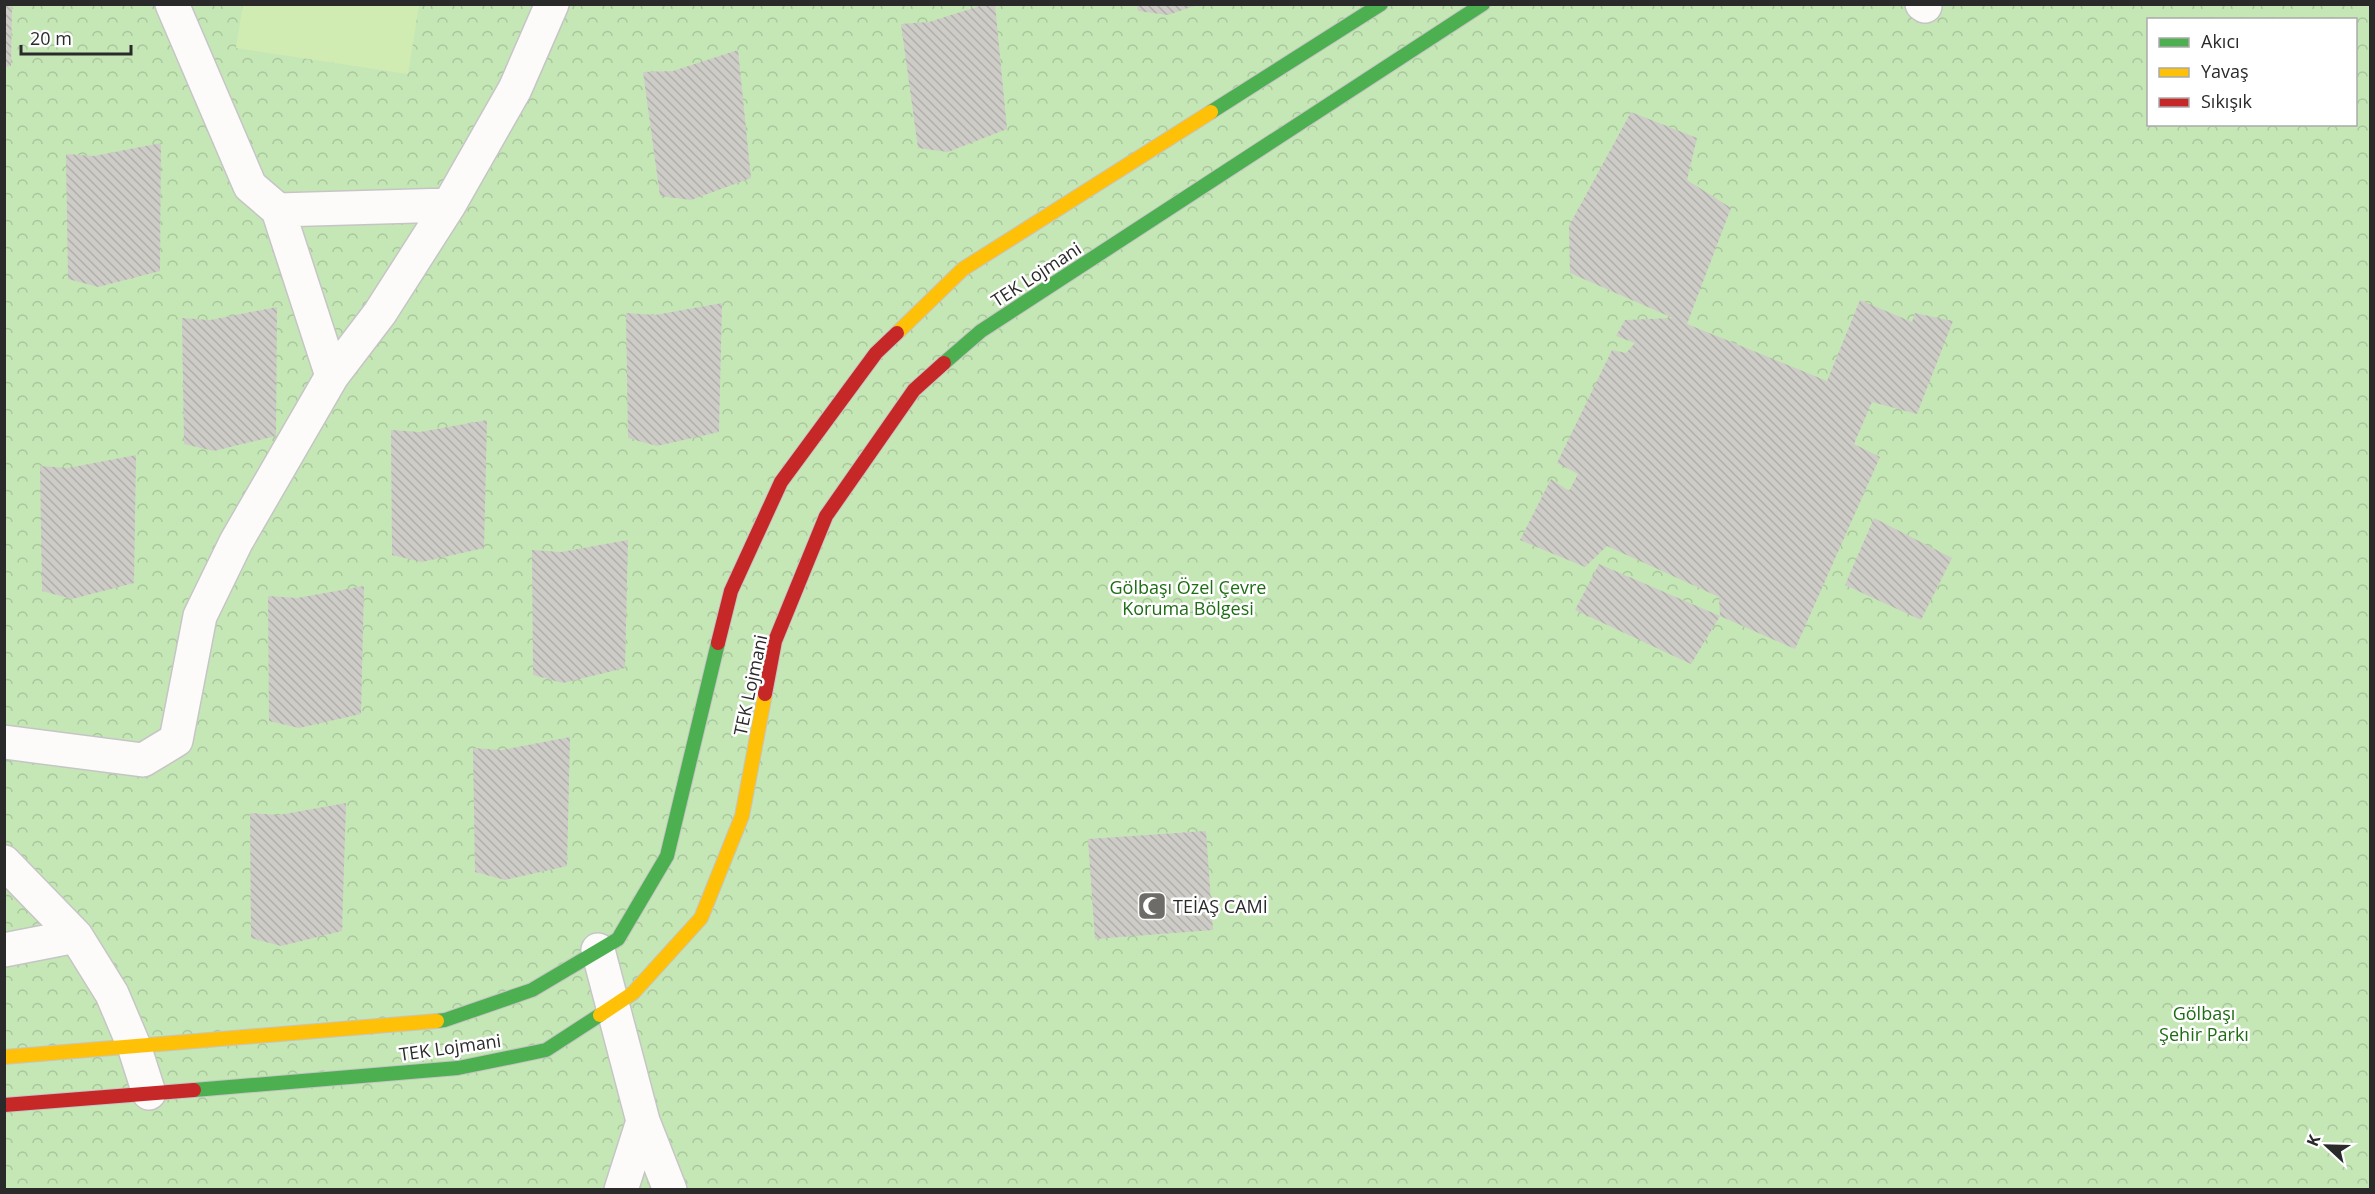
<svg xmlns="http://www.w3.org/2000/svg" width="2375" height="1194" viewBox="0 0 2375 1194" font-family="'Open Sans',sans-serif">
<style>
.forest{fill:url(#forest-crowns);fill-rule:evenodd}
.pitch{fill:#d1ecb3}
.building{fill:url(#building-back-hatch)}
.lines{fill:none;stroke-linecap:round;stroke-linejoin:round}
.street-casing{stroke:#c6c5c5;stroke-width:36}
.fast-casing{stroke:#c6c5c5;stroke-width:16}
.slow-casing{stroke:#c6c5c5;stroke-width:16}
.jam-casing{stroke:#c6c5c5;stroke-width:16}
.street{stroke:#fcfbfa;stroke-width:33}
.fast{stroke:#4caf50;stroke-width:14}
.slow{stroke:#ffc107;stroke-width:14}
.jam{stroke:#c62828;stroke-width:14}
.labels{text-anchor:middle;dominant-baseline:central;stroke-width:5;stroke-linejoin:round;paint-order:stroke}
.street-label{font-size:18px;fill:#2a2a2a;stroke:#fff}
.park-label{font-size:18px;fill:#1e6d15;stroke:#fff}
.poi-label{font-size:18px;fill:#2a2a2a;stroke:#fff;text-anchor:start}
</style>
<defs>
<pattern id="forest-crowns" width="20" height="18" patternUnits="userSpaceOnUse" patternTransform="scale(1.5)"><rect width="20" height="18" fill="#c5e7b6"/><path d="M2 6a3 3 0 1 1 6 0M12 15a3 3 0 1 1 6 0" fill="none" stroke="#a9c69d"/></pattern>
<pattern id="building-back-hatch" width="6" height="6" patternUnits="userSpaceOnUse" patternTransform="scale(1.5)"><rect width="6" height="6" fill="#ceccc7"/><path d="M-1 5l2 2M0 0l6 6M5-1l2 2" fill="none" stroke="#b1afab"/></pattern>
</defs>
<rect width="100%" height="100%" fill="#e9e6df"/>
<!-- forest -->
<path class="forest" d="M 5,5 L 2370,5 L 2370,1189 L 5,1190 ZM 2148,20 L 2356,20 L 2356,124 L 2148,124 Z"/>
<!-- pitch -->
<path class="pitch" d="M 243,5 L 419,5 L 408,74 L 236,48 Z"/>
<!-- building -->
<path class="building" d="M 4,4 L 12,4 L 11,66 L 4,67 Z
M 986,4 L 995,4 L 1007,129 L 948,152 L 918,148 L 901,24 L 929,22 Z
M 1137,4 L 1197,4 L 1197,5 L 1168,15 L 1138,11 Z
M 738,50 L 751,178 L 691,200 L 660,196 L 643,72 L 673,71 Z
M 1631,112 L 1697,138 L 1687,180 L 1731,208 L 1687,324 L 1827,381 L 1860,300 L 1912,322 L 1915,313 L 1953,321 L 1917,414 L 1872,402 L 1854,444 L 1880,457 L 1795,649 L 1720,616 L 1719,597 L 1607,546 L 1585,567 L 1520,540 L 1551,479 L 1569,491 L 1578,474 L 1557,463 L 1612,350 L 1626,353 L 1635,343 L 1616,336 L 1625,320 L 1673,318 L 1570,273 L 1569,226 Z
M 161,143 L 160,271 L 98,287 L 68,279 L 66,154 L 94,156 Z
M 722,303 L 719,432 L 657,446 L 628,438 L 626,313 L 655,315 Z
M 277,307 L 276,436 L 214,451 L 184,444 L 182,318 L 210,320 Z
M 487,420 L 484,548 L 422,562 L 392,555 L 391,430 L 420,432 Z
M 136,455 L 134,583 L 72,599 L 42,591 L 40,466 L 68,468 Z
M 1874,518 L 1952,558 L 1921,620 L 1845,585 Z
M 628,540 L 625,668 L 563,683 L 533,675 L 532,550 L 561,552 Z
M 1599,564 L 1720,616 L 1691,664 L 1575,610 Z
M 364,586 L 361,714 L 299,728 L 269,721 L 268,596 L 297,598 Z
M 570,737 L 567,866 L 505,880 L 475,872 L 473,748 L 502,750 Z
M 346,803 L 342,931 L 281,946 L 251,938 L 250,813 L 279,815 Z
M 1206,831 L 1213,930 L 1095,939 L 1088,839 Z"/>
<g class="lines">
<!-- street casing -->
<g class="street-casing">
<path id="street" d="M 172,4 L 250,186 L 278,210 L 449,205 L 515,89 L 552,4
M 1922,4 L 1925,6
M 278,210 L 332,376 L 380,313 L 449,205
M 4,742 L 143,760 L 176,740 L 200,616 L 236,542 L 332,376
M 4,862 L 76,936 L 112,994 L 134,1046 L 149,1093
M 4,950 L 76,936
M 598,950 L 643,1121 L 670,1190
M 621,1190 L 643,1121"/>
</g>
<!-- fast casing -->
<g class="fast-casing">
<path id="fast" d="M 1211,112 L 1381,4
M 944,363 L 981,331 L 1483,4
M 437,1021 L 445,1020 L 532,990 L 618,939 L 667,856 L 718,643
M 194,1090 L 458,1068 L 546,1050 L 600,1015"/>
</g>
<!-- slow casing -->
<g class="slow-casing">
<path id="slow" d="M 897,333 L 963,269 L 1211,112
M 600,1015 L 633,993 L 701,918 L 742,816 L 765,694
M 4,1057 L 437,1021"/>
</g>
<!-- jam casing -->
<g class="jam-casing">
<path id="jam" d="M 718,643 L 731,591 L 781,482 L 876,353 L 897,333
M 765,694 L 775,641 L 826,516 L 914,390 L 944,363
M 4,1105 L 194,1090"/>
</g>
<!-- street -->
<use href="#street" class="street"/>
<!-- fast -->
<use href="#fast" class="fast"/>
<!-- slow -->
<use href="#slow" class="slow"/>
<!-- jam -->
<use href="#jam" class="jam"/>
</g>
<!-- icons -->
<defs>
<g id="mosque-square" transform="scale(1.5)"><rect x="-9" y="-9" width="18" height="18" rx="4" fill="#6d6c69" stroke="#fff"/><path d="M3.5-4.9A6 6 0 1 0 3.5 4.9A5 5 0 1 1 3.5-4.9Z" fill="#fff"/></g>
</defs>
<g fill-rule="evenodd">
<use href="#mosque-square" x="1152" y="906"/>
</g>
<g class="labels">
<!-- street labels -->
<g class="street-label">
<text transform="translate(1036 274) rotate(-33)">TEK Lojmani</text>
<text transform="translate(750 685) rotate(-78)">TEK Lojmani</text>
<text transform="translate(450 1047) rotate(-8)">TEK Lojmani</text>
</g>
<!-- park labels -->
<g class="park-label">
<text x="1188" y="587">Gölbaşı Özel Çevre<tspan x="1188" dy="21">Koruma Bölgesi</tspan></text>
<text x="2204" y="1013">Gölbaşı<tspan x="2204" dy="21">Şehir Parkı</tspan></text>
</g>
<!-- poi labels -->
<g class="poi-label">
<text x="1173" y="906">TEİAŞ CAMİ</text>
</g>
</g>
<!-- border -->
<rect width="2375" height="1194" fill="none" stroke="#2a2a2a" stroke-width="12"/>
<!-- legend -->
<rect x="2147" y="18" width="210" height="108" fill="#ffffff" stroke="#aaaaaa" stroke-width="1.5"/>
<rect x="2159" y="38" width="30" height="9" fill="#4caf50" stroke="#aaaaaa" stroke-width="1.5"/>
<text x="2201" y="48" font-size="18" fill="#2a2a2a">Akıcı</text>
<rect x="2159" y="68" width="30" height="9" fill="#ffc107" stroke="#aaaaaa" stroke-width="1.5"/>
<text x="2201" y="78" font-size="18" fill="#2a2a2a">Yavaş</text>
<rect x="2159" y="98" width="30" height="9" fill="#c62828" stroke="#aaaaaa" stroke-width="1.5"/>
<text x="2201" y="108" font-size="18" fill="#2a2a2a">Sıkışık</text>
<!-- north arrow -->
<g transform="translate(2327 1146) rotate(292)" stroke="#ffffff" stroke-width="4.5" paint-order="stroke">
<path d="M0-4.5L10 22L0 15L-10 22Z" fill="#2a2a2a"/>
<text y="-9" font-size="16" font-weight="bold" text-anchor="middle" fill="#2a2a2a">K</text>
</g>
<!-- scale -->
<path d="M21 45v9h110v-9" fill="none" stroke="#2a2a2a" stroke-width="3"/>
<text x="30" y="45" font-size="18" fill="#2a2a2a" stroke="#ffffff" stroke-width="4.5" paint-order="stroke">20 m</text>
</svg>
